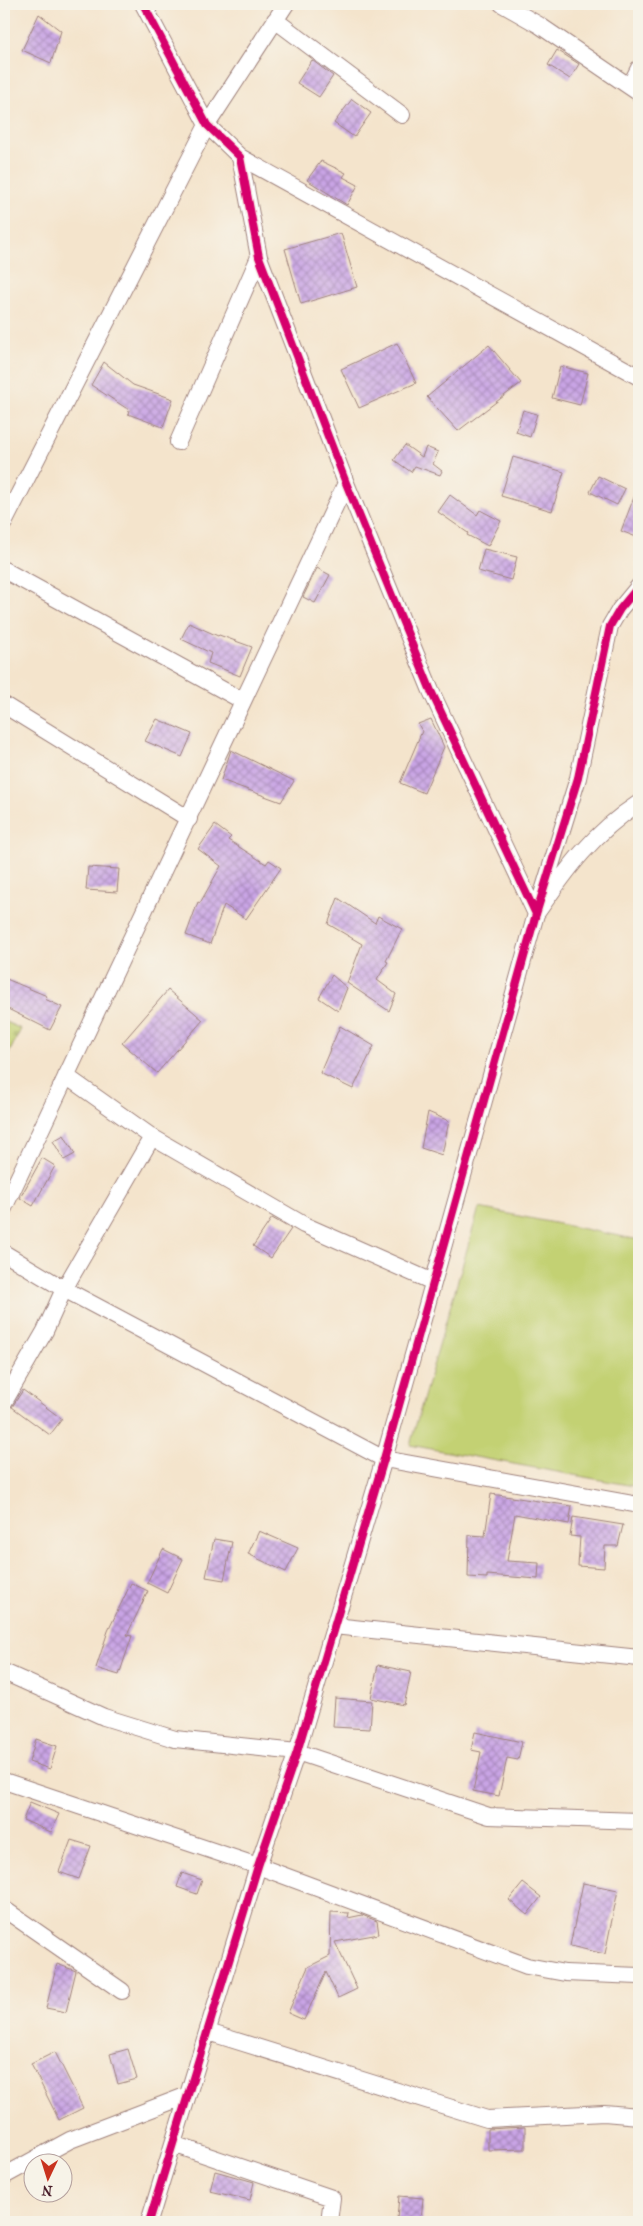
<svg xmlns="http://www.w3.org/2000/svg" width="643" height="2226" viewBox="0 0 643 2226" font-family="'IM FELL French Canon',serif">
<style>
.cemetery{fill:url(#cemetery-stones);stroke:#86784f}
.green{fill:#c3d173;stroke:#86784f}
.building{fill:url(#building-cross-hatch)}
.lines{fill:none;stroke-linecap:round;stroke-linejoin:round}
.minor-casing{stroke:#9f827c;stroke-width:18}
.minor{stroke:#fff;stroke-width:16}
.cycleway-casing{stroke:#f7f3e8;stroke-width:11}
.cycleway{stroke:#d6006c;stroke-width:8}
</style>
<defs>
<pattern id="cemetery-stones" width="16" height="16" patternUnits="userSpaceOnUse" patternTransform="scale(1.25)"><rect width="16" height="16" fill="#c3d173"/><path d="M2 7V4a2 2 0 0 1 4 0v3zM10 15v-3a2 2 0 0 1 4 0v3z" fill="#a9b364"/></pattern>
<pattern id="building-cross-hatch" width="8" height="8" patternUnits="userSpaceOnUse" patternTransform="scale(1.25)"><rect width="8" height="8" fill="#c9a4e5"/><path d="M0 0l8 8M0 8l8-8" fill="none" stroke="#a585ba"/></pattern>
</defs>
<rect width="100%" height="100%" fill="#f7f3e8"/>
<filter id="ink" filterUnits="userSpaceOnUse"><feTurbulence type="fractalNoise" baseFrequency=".02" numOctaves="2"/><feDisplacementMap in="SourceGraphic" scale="10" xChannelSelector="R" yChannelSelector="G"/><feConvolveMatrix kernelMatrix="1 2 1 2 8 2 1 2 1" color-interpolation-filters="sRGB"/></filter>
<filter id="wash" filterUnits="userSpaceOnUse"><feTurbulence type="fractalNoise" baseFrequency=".0096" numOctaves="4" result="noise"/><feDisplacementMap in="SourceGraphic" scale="20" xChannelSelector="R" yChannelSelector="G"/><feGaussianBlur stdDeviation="1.12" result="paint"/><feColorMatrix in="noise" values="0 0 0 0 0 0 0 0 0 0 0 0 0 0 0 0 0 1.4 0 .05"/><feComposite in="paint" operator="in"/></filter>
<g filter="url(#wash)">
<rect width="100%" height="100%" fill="#f4e4cc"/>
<!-- cemetery -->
<path class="cemetery" d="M 4,1021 L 21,1029 L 4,1063 Z"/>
<!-- green -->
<path class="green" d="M 479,1208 L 639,1240 L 639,1487 L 410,1445 Z"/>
<g id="blocks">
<!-- building -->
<path class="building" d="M 39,14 L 61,31 L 51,63 L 22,50 Z
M 557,50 L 579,64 L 570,79 L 548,65 Z
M 312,60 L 333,76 L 319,97 L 297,83 Z
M 352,99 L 371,113 L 354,137 L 334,123 Z
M 321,161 L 346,173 L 343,177 L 358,185 L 347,205 L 307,180 Z
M 341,233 L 357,287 L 301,304 L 285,249 Z
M 397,343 L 416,383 L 359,408 L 341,369 Z
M 489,345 L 521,383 L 458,431 L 427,397 Z
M 104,362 L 133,385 L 173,399 L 163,427 L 128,414 L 129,410 L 91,385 Z
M 560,366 L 588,373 L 580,405 L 552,398 Z
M 523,410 L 537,414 L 530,437 L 516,432 Z
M 405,445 L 422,457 L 426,447 L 438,452 L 433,464 L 442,471 L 440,475 L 415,466 L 411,472 L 394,460 Z
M 513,457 L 564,472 L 552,511 L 501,496 Z
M 598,476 L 625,489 L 617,505 L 590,492 Z
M 638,487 L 639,487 L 639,538 L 621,531 Z
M 450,495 L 477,515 L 480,510 L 501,521 L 488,546 L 467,535 L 468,533 L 438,512 Z
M 484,549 L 517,557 L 511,580 L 478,571 Z
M 317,568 L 330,575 L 315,603 L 303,597 Z
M 189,623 L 218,636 L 219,635 L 252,647 L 240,676 L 208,663 L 211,653 L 181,639 Z
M 157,719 L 192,734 L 182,757 L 145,741 Z
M 431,719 L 444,747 L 424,793 L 400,783 L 422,731 L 418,724 Z
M 231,750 L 294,781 L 281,802 L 221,780 Z
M 215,825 L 231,837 L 228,840 L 266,864 L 269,860 L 281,868 L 246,919 L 224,905 L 210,944 L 186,935 L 198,902 L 200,903 L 221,866 L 198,849 Z
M 88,867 L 119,869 L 117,892 L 86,890 Z
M 338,898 L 375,923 L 378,916 L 402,929 L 386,961 L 388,962 L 377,980 L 396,994 L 389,1011 L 347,983 L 362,944 L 328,924 Z
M 332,975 L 347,988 L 338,1011 L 319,998 Z
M 4,978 L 47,996 L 45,999 L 62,1007 L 50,1030 L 4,1007 Z
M 168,990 L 203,1020 L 157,1073 L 122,1043 Z
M 340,1026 L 374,1046 L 353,1089 L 320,1073 Z
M 428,1112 L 449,1121 L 442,1155 L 421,1148 Z
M 64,1135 L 75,1154 L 64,1160 L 53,1141 Z
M 42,1158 L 55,1166 L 33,1206 L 20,1198 Z
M 272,1218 L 291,1229 L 271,1258 L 253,1246 Z
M 23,1390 L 62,1419 L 50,1435 L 12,1407 Z
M 491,1494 L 572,1506 L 569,1524 L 515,1514 L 507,1561 L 539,1563 L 538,1579 L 487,1575 L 487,1578 L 468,1577 L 469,1535 L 485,1536 Z
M 573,1517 L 623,1525 L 618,1546 L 605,1546 L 604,1568 L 578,1566 L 580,1537 L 570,1536 Z
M 259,1531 L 298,1548 L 286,1572 L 248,1554 Z
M 214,1539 L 232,1542 L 224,1580 L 206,1577 Z
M 163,1549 L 183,1559 L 167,1593 L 147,1583 Z
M 131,1583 L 148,1591 L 127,1635 L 132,1636 L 119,1675 L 96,1668 L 108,1631 Z
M 378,1665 L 411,1672 L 404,1705 L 371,1698 Z
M 335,1698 L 372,1701 L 370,1729 L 333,1727 Z
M 475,1732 L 522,1742 L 518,1760 L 507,1758 L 499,1796 L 473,1791 L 481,1752 L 471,1750 Z
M 36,1739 L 57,1746 L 50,1769 L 29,1762 Z
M 30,1802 L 59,1814 L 51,1832 L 23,1820 Z
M 71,1840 L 91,1846 L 79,1879 L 59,1872 Z
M 182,1873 L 202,1880 L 197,1894 L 177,1887 Z
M 523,1883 L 541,1897 L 527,1915 L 509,1900 Z
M 583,1883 L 618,1890 L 605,1954 L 570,1946 Z
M 331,1912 L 349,1913 L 348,1918 L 362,1915 L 377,1921 L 379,1934 L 335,1942 L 357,1989 L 338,1998 L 326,1972 L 304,2020 L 288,2013 L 308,1967 L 330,1956 Z
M 57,1964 L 76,1971 L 66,2012 L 46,2008 Z
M 128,2049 L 137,2079 L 118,2084 L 110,2054 Z
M 55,2052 L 83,2108 L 59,2120 L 31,2064 Z
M 525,2127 L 525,2149 L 488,2150 L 488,2129 Z
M 215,2171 L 254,2182 L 250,2200 L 210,2191 Z
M 399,2196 L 423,2198 L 421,2222 L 397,2219 Z"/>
</g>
</g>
<g filter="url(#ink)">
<use href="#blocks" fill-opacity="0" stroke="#9f827c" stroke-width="1"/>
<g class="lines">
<!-- minor casing -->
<g class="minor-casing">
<path id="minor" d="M 143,4 L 207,125 L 240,157 L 259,257 L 346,483 L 431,691 L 536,914 C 567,869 593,833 639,803
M 502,4 L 539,25 L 639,93
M 275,20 L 402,115
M 630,86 L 639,68
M 240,157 L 639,377
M 178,442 L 259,257
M 4,523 L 207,125 L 286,4
M 4,570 L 243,701
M 4,705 L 189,819
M 66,1076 L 152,1137 L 304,1225 L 433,1282
M 4,1208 L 346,483
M 4,1253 L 64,1289 L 384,1459 L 639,1505
M 4,1402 L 45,1331 L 64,1289 L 152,1137
M 334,1626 L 639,1658
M 4,1672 L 104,1717 L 175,1739 L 297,1752 L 489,1816 L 639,1821
M 4,1781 L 258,1866 L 527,1966 L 565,1973 L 639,1976
M 4,1909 L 122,1991
M 208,2032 L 487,2119 L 604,2113 L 639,2116
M 173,2144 L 332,2198 L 329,2222
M 4,2176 L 70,2140 L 188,2095
M 149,2222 L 258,1866 L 297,1752 L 384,1459 L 536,914 L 578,778 L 610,626 L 620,609 L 639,586"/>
</g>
<!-- minor -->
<use href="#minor" class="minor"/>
<!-- cycleway casing -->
<g class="cycleway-casing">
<path id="cycleway" d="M 143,4 L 207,125 L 240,157 L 259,257 L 346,483 L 431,691 L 536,914
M 149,2222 L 258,1866 L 297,1752 L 384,1459 L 536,914 L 578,778 L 610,626 L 620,609 L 639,586"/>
</g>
<!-- cycleway -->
<use href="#cycleway" class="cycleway"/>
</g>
</g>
<!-- margin -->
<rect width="643" height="2226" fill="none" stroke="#f7f3e8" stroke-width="20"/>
<!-- north arrow -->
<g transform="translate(48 2178) rotate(184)"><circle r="24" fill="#f7f3e8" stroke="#b29e9c"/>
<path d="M0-4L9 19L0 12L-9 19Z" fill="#c8321e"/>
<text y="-8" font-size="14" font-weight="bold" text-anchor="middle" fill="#4a1f2b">N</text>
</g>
</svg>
